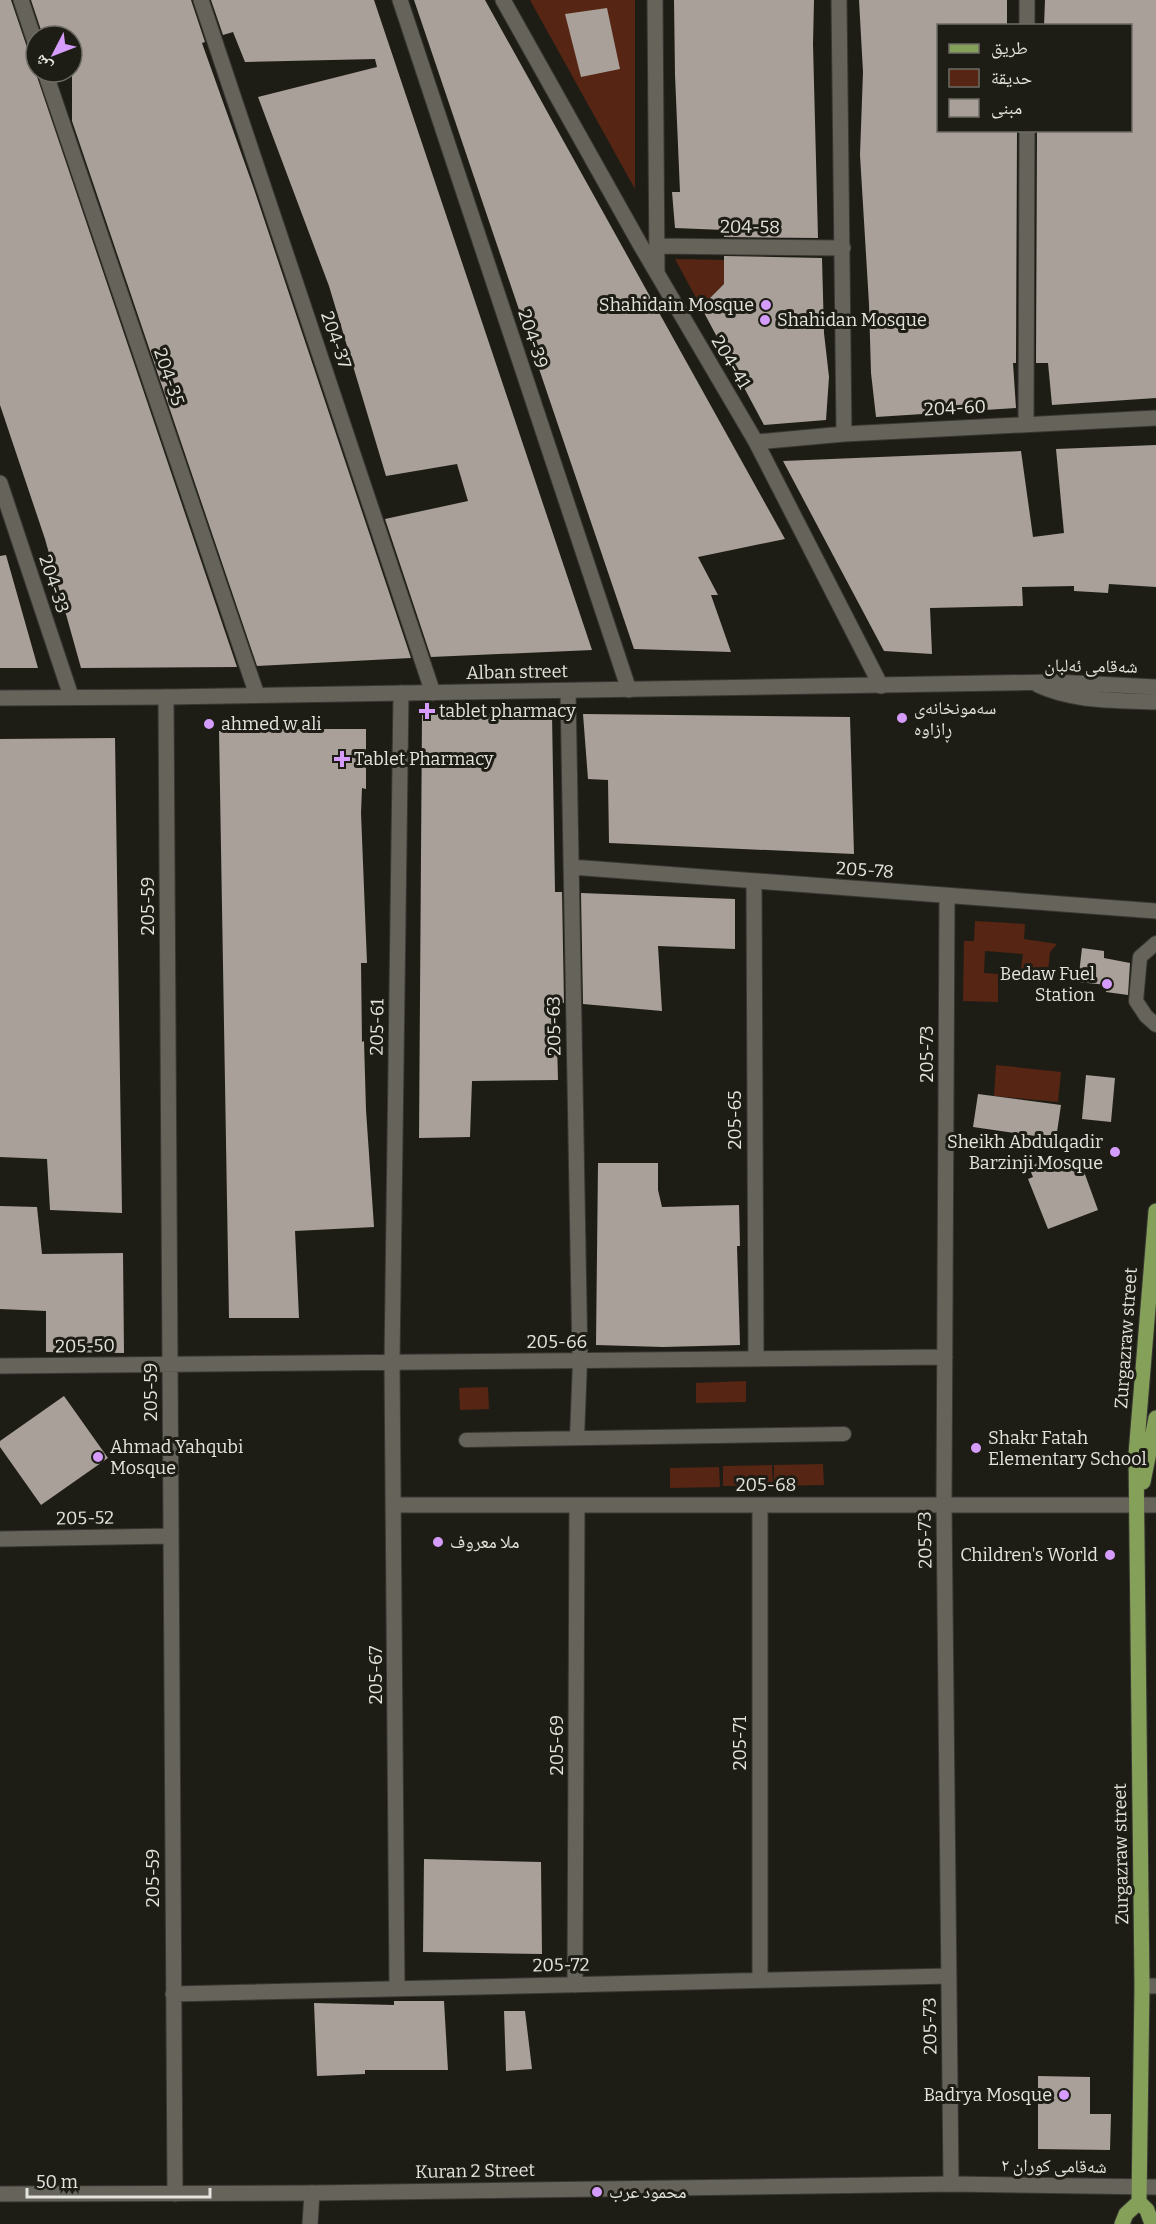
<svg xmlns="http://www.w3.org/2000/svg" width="1156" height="2224" viewBox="0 0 1156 2224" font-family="Bitter,'Noto Naskh Arabic',serif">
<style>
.green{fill:#572513}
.building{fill:#a8a099}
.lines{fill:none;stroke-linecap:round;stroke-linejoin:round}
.service-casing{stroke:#383733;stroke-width:16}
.minor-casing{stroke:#383733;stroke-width:17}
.tertiary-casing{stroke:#383733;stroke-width:17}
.primary-casing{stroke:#383733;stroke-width:17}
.service{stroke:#65635a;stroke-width:14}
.minor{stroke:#65635a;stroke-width:15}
.tertiary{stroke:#65635a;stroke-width:15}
.primary{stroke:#85a058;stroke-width:15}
.poi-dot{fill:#d59cfb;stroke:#1e1d15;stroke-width:2}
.labels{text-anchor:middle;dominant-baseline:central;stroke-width:6;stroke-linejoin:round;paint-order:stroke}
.street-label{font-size:18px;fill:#e4e3de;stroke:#1e1d15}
.poi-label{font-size:18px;fill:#e4e3de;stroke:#1e1d15;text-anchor:start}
</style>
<rect width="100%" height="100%" fill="#1e1d15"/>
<!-- green -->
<path class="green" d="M 530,0 L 635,0 L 635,189 Z
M 675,259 L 724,260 L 724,284 L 701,307 Z
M 975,921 L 1025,924 L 1024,939 L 1057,944 L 1050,952 L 1047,981 L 1020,977 L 1023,954 L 985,951 L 984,973 L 998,974 L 998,1002 L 963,1001 L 964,941 L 974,941 Z
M 996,1065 L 1061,1072 L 1058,1102 L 994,1096 Z
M 746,1381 L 746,1402 L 696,1403 L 696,1383 Z
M 488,1387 L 489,1409 L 460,1410 L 459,1388 Z
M 823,1464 L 824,1485 L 774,1486 L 774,1465 Z
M 772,1465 L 773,1485 L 723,1486 L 723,1466 Z
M 719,1467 L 720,1487 L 670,1488 L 670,1468 Z"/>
<!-- building -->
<path class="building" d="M 0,0 L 11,0 L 237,667 L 81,668 L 45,539 L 0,405 Z
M 31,0 L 191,0 L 205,42 L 202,43 L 254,189 L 411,658 L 257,666 L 72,121 L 72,36 L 43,36 Z
M 211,0 L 374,0 L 592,650 L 431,657 L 385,519 L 468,501 L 457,464 L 386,476 L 329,286 L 258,97 L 377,67 L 375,59 L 245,62 L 233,32 L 223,35 Z
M 414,0 L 485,0 L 785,539 L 698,557 L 718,595 L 711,595 L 731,652 L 634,649 Z
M 674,0 L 814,0 L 813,44 L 818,238 L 724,237 L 724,230 L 675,228 L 672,192 L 680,192 L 675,75 Z
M 859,0 L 1007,0 L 1007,26 L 939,26 L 939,131 L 1017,130 L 1016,363 L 1013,363 L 1016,408 L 876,417 L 871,373 L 869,304 L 860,155 L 863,72 Z
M 1045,0 L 1156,0 L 1156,398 L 1052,405 L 1048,363 L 1036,363 L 1037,130 L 1131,130 L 1131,26 L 1044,26 Z
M 607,8 L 620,69 L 581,77 L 565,14 Z
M 724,256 L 822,258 L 824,333 L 829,377 L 826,420 L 764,425 L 701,307 L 724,284 Z
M 1156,445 L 1156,587 L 1109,584 L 1108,593 L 1074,591 L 1074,586 L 1022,587 L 1023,606 L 930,608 L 932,654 L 884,651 L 783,461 L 1021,451 L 1033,537 L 1064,533 L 1056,449 Z
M 6,555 L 38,668 L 0,668 L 0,556 Z
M 422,714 L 552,714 L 555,892 L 562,892 L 564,1003 L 556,1002 L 558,1080 L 472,1081 L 470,1137 L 419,1138 Z
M 583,714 L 850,717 L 854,854 L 609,843 L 608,780 L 588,779 Z
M 247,729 L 366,729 L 366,789 L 362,788 L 361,813 L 367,963 L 361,963 L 362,1042 L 364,1041 L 366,1110 L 374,1227 L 295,1231 L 299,1318 L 229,1318 L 219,731 Z
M 115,738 L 122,1213 L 50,1210 L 47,1159 L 0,1157 L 0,739 Z
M 581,893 L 735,899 L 735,949 L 658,946 L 662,1011 L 583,1004 Z
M 1082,948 L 1104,951 L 1104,958 L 1130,963 L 1128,995 L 1106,992 L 1107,985 L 1078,982 Z
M 1086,1075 L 1115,1078 L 1111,1122 L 1082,1119 Z
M 978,1094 L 1061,1105 L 1056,1139 L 973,1127 Z
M 1054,1156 L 1052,1168 L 1079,1158 L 1098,1210 L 1048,1229 L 1028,1179 L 1033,1177 L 1029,1167 Z
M 598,1163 L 658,1163 L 658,1190 L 662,1207 L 739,1205 L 740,1246 L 737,1246 L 740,1345 L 663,1347 L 596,1345 Z
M 0,1206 L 37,1207 L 42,1254 L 123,1253 L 124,1353 L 46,1352 L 46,1311 L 0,1309 Z
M 64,1396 L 108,1458 L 41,1505 L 0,1447 L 0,1441 Z
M 424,1859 L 541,1862 L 542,1954 L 423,1952 Z
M 394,2001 L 444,2001 L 448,2070 L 365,2070 L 365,2074 L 317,2076 L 314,2003 L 394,2005 Z
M 504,2011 L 525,2011 L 532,2069 L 506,2071 Z
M 1038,2076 L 1090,2077 L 1090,2114 L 1111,2114 L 1110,2150 L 1038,2149 Z"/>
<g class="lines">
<!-- service casing -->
<g class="service-casing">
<path id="service" d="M 1156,943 L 1140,957 L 1136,1001 L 1146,1016 L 1156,1025
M 577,1438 L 580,1361
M 466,1440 L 844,1434"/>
</g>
<!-- minor casing -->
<g class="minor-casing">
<path id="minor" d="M 21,0 L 36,45
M 201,0 L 433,693
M 400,0 L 629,690
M 503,0 L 641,246 L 756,442 L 881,686
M 655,0 L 657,273
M 839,0 L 844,434
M 1027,26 L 1027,0
M 45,72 L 257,695
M 657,246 L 843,248
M 1026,423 L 1027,130
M 756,442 L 844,434 L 1156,418
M 0,483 L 71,696
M 568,691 L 580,1361
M 166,697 L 175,2194
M 571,867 L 1156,911
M 754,881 L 756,1359
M 947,896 L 944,1505 L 951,2184
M 0,1366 L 945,1357
M 394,1505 L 1156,1505
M 0,1539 L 171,1536
M 760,1980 L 760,1505
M 575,1985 L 577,1505
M 1142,1986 L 1156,1986
M 397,1988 L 392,1362 L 401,693
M 173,1994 L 949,1976
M 310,2224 L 312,2193"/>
</g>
<!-- tertiary casing -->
<g class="tertiary-casing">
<path id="tertiary" d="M 1038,685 C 1074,702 1116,700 1156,702
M 0,698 L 166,697 L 1055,682 L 1156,687
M 0,2194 L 312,2193 L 951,2184 L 1156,2187"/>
</g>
<!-- primary casing -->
<g class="primary-casing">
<path id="primary" d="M 1143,1482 L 1156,1418
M 1122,2224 L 1126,2214 L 1139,2202
M 1152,2224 L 1147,2210 L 1139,2202 L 1142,1986 L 1136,1454 L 1156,1211"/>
</g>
<!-- service -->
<use href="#service" class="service"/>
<!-- minor -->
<use href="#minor" class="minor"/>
<!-- tertiary -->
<use href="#tertiary" class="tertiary"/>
<!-- primary -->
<use href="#primary" class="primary"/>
</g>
<!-- markers -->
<g class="poi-dot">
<circle cx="766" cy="305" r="6"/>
<circle cx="765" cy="320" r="6"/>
<path d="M424 702h6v6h6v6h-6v6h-6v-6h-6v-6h6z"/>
<circle cx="902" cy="718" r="6"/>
<circle cx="209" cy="724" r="6"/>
<path d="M339 750h6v6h6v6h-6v6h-6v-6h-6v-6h6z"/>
<circle cx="1107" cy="984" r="6"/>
<circle cx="1115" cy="1152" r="6"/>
<circle cx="976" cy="1448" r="6"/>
<circle cx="98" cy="1457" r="6"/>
<circle cx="438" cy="1542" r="6"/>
<circle cx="1110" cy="1555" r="6"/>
<circle cx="1064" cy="2095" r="6"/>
<circle cx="597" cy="2192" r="6"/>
</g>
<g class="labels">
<!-- street labels -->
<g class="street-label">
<text transform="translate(750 227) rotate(1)">204-58</text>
<text transform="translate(533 339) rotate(72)">204-39</text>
<text transform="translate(336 340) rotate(71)">204-37</text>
<text transform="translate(731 362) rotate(59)">204-41</text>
<text transform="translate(169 377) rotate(71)">204-35</text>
<text transform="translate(955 408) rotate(-3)">204-60</text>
<text transform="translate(54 584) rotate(72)">204-33</text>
<text transform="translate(1091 666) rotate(1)">شەقامی ئەلبان</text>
<text transform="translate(517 672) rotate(-1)">Alban street</text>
<text transform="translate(865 870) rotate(4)">205-78</text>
<text transform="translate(148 906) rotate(-90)">205-59</text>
<text transform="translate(554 1026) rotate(-91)">205-63</text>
<text transform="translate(377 1027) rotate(-89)">205-61</text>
<text transform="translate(927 1054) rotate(-90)">205-73</text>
<text transform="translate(735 1120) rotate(-90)">205-65</text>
<text transform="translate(1126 1338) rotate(-86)">Zurgazraw street</text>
<text x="557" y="1342">205-66</text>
<text transform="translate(85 1346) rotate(-1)">205-50</text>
<text transform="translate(151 1392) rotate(-90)">205-59</text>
<text x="766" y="1485">205-68</text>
<text transform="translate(85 1518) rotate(-1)">205-52</text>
<text transform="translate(925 1540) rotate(-91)">205-73</text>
<text transform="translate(376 1675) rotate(-90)">205-67</text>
<text transform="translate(740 1743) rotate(-90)">205-71</text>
<text transform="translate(557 1745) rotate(-90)">205-69</text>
<text transform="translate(1121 1854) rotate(-91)">Zurgazraw street</text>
<text transform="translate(153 1878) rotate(-90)">205-59</text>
<text transform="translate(561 1965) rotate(-1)">205-72</text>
<text transform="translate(930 2026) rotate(-91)">205-73</text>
<text transform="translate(1054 2166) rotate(1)">شەقامی کوران ٢</text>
<text transform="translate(475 2171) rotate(-1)">Kuran 2 Street</text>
</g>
<!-- poi labels -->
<g class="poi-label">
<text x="754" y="305" text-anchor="end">Shahidain Mosque</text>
<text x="777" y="320">Shahidan Mosque</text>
<text x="914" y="708">سەمونخانەی<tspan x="914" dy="21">ڕازاوە</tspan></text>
<text x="439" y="711">tablet pharmacy</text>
<text x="221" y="724">ahmed w ali</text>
<text x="354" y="759">Tablet Pharmacy</text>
<text x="1095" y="974" text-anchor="end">Bedaw Fuel<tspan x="1095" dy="21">Station</tspan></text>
<text x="1103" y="1142" text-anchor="end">Sheikh Abdulqadir<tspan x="1103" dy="21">Barzinji Mosque</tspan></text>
<text x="988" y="1438">Shakr Fatah<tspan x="988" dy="21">Elementary School</tspan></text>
<text x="110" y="1447">Ahmad Yahqubi<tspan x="110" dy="21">Mosque</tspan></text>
<text x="450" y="1542">ملا معروف</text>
<text x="1098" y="1555" text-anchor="end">Children's World</text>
<text x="1052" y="2095" text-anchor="end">Badrya Mosque</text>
<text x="609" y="2192">محمود عرب</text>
</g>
</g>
<!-- legend -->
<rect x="937" y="24" width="195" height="108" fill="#1e1d15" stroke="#6d6c65" stroke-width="1.5"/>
<rect x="949" y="44" width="30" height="9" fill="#85a058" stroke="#6d6c65" stroke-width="1.5"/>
<text x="991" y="54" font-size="18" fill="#e4e3de">طريق</text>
<rect x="949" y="69" width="30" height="18" fill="#572513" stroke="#6d6c65" stroke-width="1.5"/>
<text x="991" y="84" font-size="18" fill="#e4e3de">حديقة</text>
<rect x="949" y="99" width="30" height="18" fill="#a8a099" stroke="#6d6c65" stroke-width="1.5"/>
<text x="991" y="114" font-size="18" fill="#e4e3de">مبنى</text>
<!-- north arrow -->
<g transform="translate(54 54) rotate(228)"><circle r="28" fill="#1e1d15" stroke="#6d6c65" stroke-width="1.5"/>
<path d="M0-4.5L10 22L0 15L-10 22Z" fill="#d59cfb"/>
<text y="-9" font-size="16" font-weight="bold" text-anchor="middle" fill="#e4e3de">ش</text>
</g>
<!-- scale -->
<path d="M27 2188v9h183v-9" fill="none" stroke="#e4e3de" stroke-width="3"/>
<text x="36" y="2188" font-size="18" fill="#e4e3de" stroke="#1e1d15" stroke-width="4.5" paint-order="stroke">50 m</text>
</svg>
